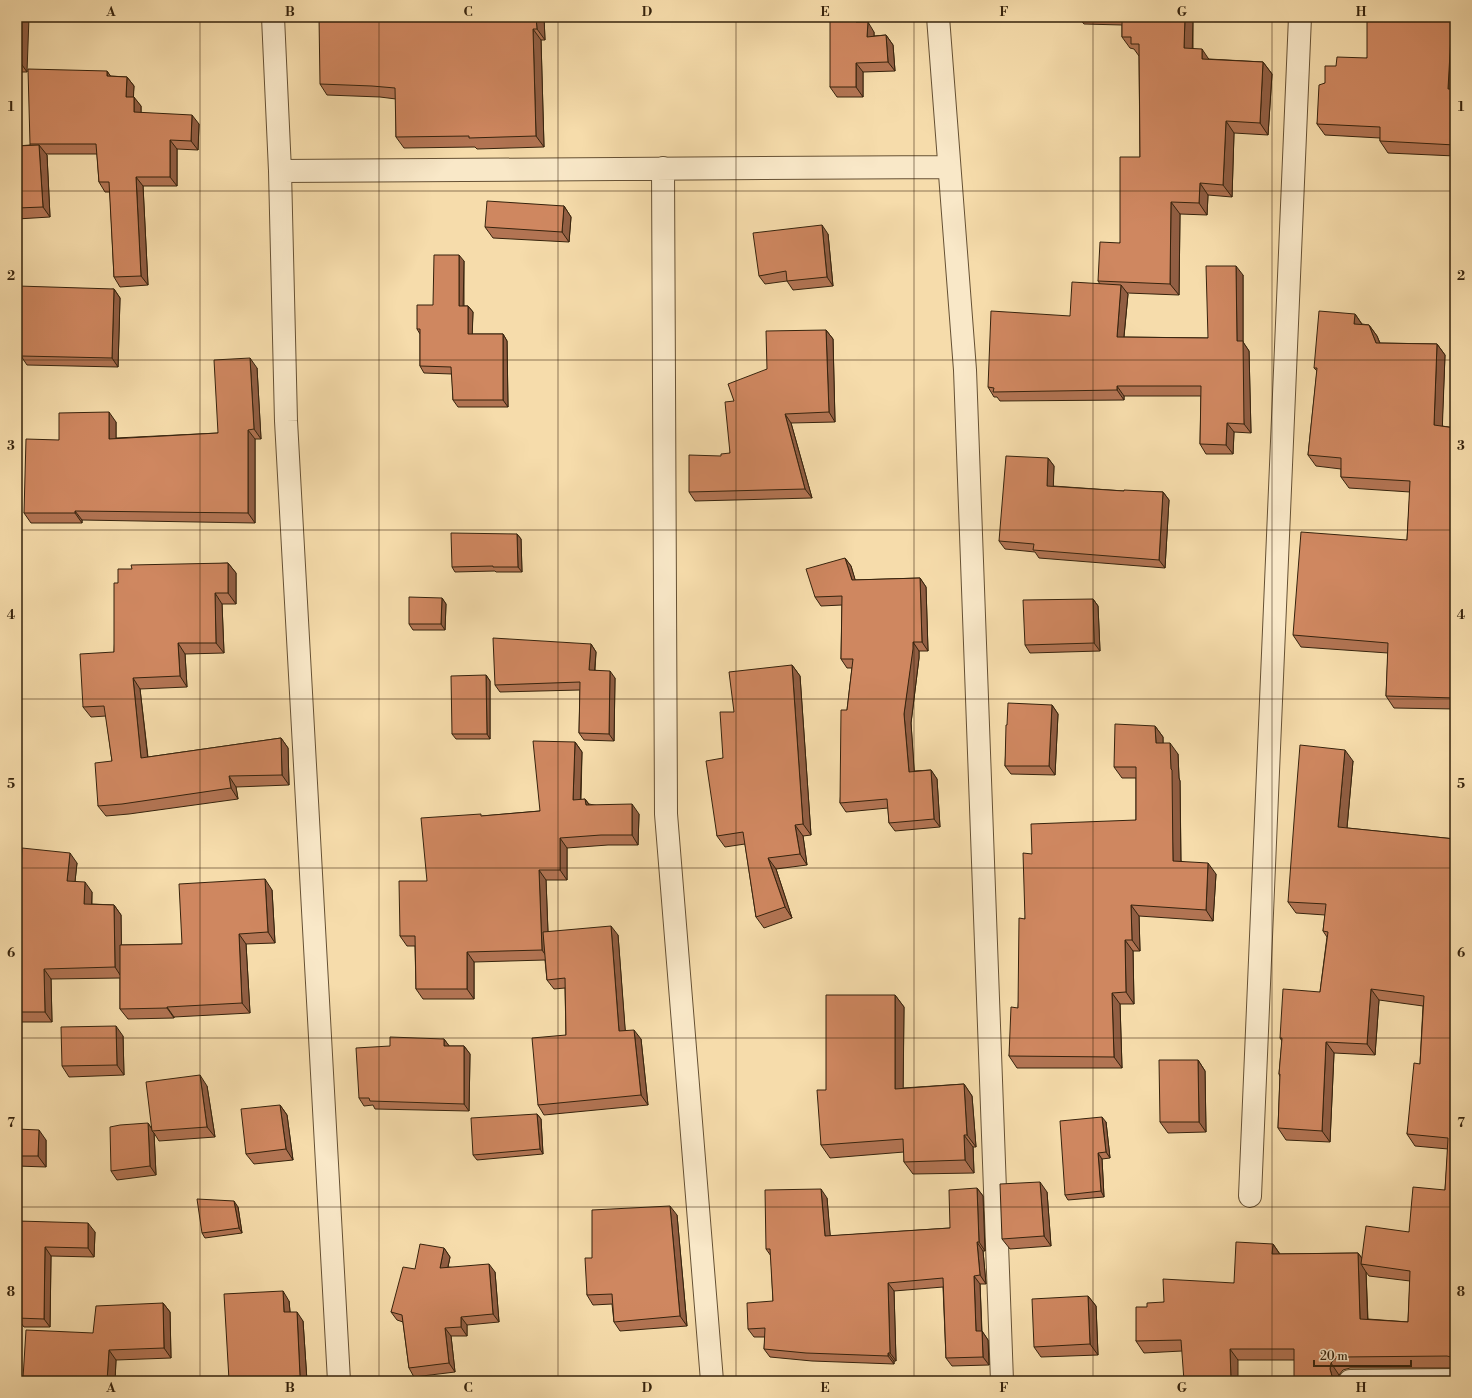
<svg xmlns="http://www.w3.org/2000/svg" width="1472" height="1398" viewBox="0 0 1472 1398" font-family="'Libre Bodoni',serif">
<style>
.lines{fill:none;stroke-linecap:round;stroke-linejoin:round}
.minor-casing{stroke:#665134;stroke-width:24}
.minor{stroke:#f9e8c8;stroke-width:22}
.wall{fill:#b27453;stroke:#36230d;fill-rule:evenodd}
.shaded-wall{fill:#915e43;stroke:#36230d}
.building{fill:#cf8760;stroke:#36230d}
.grid{fill:none;stroke:#36230d;stroke-width:1;stroke-opacity:0.55}
.neatline{fill:none;stroke:#36230d;stroke-width:1.5}
.grid-label{font-size:13px;text-anchor:middle;font-weight:bold;fill:#36230d}
</style>
<rect width="100%" height="100%" fill="#f6dcab"/>
<filter id="stains"><feTurbulence type="fractalNoise" baseFrequency=".005" numOctaves="4"/><feColorMatrix values="0 0 0 0 .2 0 0 0 0 .09 0 0 0 0 .02 0 0 0 .5 -.17"/></filter>
<radialGradient id="worn" r=".72"><stop offset=".6" stop-color="#630" stop-opacity="0"/><stop offset="1" stop-color="#630" stop-opacity=".3"/></radialGradient>
<g class="lines">
<!-- minor casing -->
<g class="minor-casing">
<path id="minor" d="M 273,17 L 280,171 L 286,421 L 339,1381
M 938,17 L 965,370 L 1002,1381
M 663,168 L 666,814 L 712,1381
M 280,171 L 949,167
M 1250,1196 L 1300,17
M 1350,1381 L 1455,1380"/>
</g>
<!-- minor -->
<use href="#minor" class="minor"/>
</g>
<!-- wall -->
<path class="wall" d="M 17,17 L 27,72 L 17,72 Z
M 544,17 L 545,40 L 541,40 L 544,147 L 477,149 L 475,147 L 404,148 L 396,137 L 396,99 L 380,97 L 327,95 L 320,84 Z
M 1078,17 L 1193,17 L 1193,49 L 1209,59 L 1263,62 L 1272,74 L 1268,135 L 1234,133 L 1232,197 L 1208,195 L 1207,215 L 1180,214 L 1179,295 L 1127,293 L 1128,294 L 1124,337 L 1208,338 L 1243,275 L 1243,342 L 1249,351 L 1251,433 L 1234,432 L 1233,454 L 1206,454 L 1200,444 L 1201,396 L 1124,396 L 1124,400 L 1000,401 L 997,397 L 994,397 L 988,387 L 1070,316 L 1100,284 L 1098,281 L 1120,243 L 1140,157 L 1139,56 L 1134,49 L 1130,48 L 1122,37 L 1122,25 L 1084,24 Z
M 1455,17 L 1455,229 L 1453,227 L 1455,156 L 1388,153 L 1380,141 L 1380,138 L 1325,135 L 1317,124 L 1325,83 L 1336,66 L 1367,58 Z
M 862,22 L 874,32 L 874,36 L 886,35 L 893,45 L 895,71 L 863,72 L 863,97 L 837,97 L 830,87 Z
M 107,71 L 110,76 L 127,77 L 134,86 L 133,97 L 141,106 L 141,113 L 199,124 L 198,150 L 177,149 L 177,186 L 143,186 L 148,285 L 120,287 L 114,277 L 110,192 L 105,192 L 99,182 L 97,154 L 46,154 L 47,155 L 50,217 L 17,219 L 17,146 L 30,145 L 30,144 Z
M 564,206 L 571,217 L 569,242 L 493,238 L 485,227 Z
M 828,234 L 833,286 L 793,290 L 787,281 L 765,284 L 759,276 Z
M 464,261 L 464,306 L 468,306 L 473,312 L 472,334 L 503,334 L 507,341 L 508,407 L 458,407 L 453,400 L 452,374 L 424,373 L 420,366 L 420,334 L 417,329 Z
M 114,289 L 120,298 L 118,367 L 27,365 L 21,356 L 21,351 L 17,351 L 17,303 Z
M 1355,314 L 1362,324 L 1369,325 L 1377,336 L 1380,343 L 1437,344 L 1445,355 L 1442,426 L 1455,428 L 1455,709 L 1394,708 L 1386,696 L 1388,653 L 1301,647 L 1293,635 L 1407,540 L 1410,492 L 1349,488 L 1341,477 L 1341,469 L 1316,466 L 1308,455 L 1317,371 L 1314,368 Z
M 826,330 L 833,339 L 835,422 L 791,423 L 812,498 L 695,501 L 689,492 L 730,453 L 734,401 L 767,369 Z
M 257,368 L 261,439 L 255,439 L 255,523 L 82,520 L 82,523 L 31,523 L 24,513 L 59,440 L 116,422 L 116,438 L 218,433 Z
M 1048,458 L 1054,466 L 1053,486 L 1124,491 L 1163,492 L 1169,500 L 1165,568 L 1039,558 L 1035,552 L 1005,549 L 999,541 Z
M 517,534 L 521,539 L 522,572 L 496,572 L 495,571 L 455,572 L 452,567 Z
M 845,558 L 851,566 L 855,580 L 920,578 L 926,587 L 928,651 L 919,651 L 919,658 L 911,723 L 914,771 L 931,770 L 937,779 L 940,827 L 895,831 L 889,823 L 888,808 L 846,812 L 840,803 L 847,710 L 852,668 L 847,668 L 841,659 L 842,605 L 821,606 L 815,597 Z
M 228,563 L 236,573 L 236,604 L 222,604 L 224,653 L 185,654 L 187,687 L 140,689 L 148,757 L 281,738 L 288,748 L 289,785 L 236,787 L 238,799 L 129,814 L 106,816 L 98,806 L 112,761 L 106,716 L 91,717 L 83,707 L 114,652 L 118,583 L 132,569 Z
M 442,598 L 446,604 L 445,630 L 413,630 L 409,624 Z
M 1093,599 L 1098,606 L 1100,651 L 1030,653 L 1025,645 Z
M 591,644 L 596,652 L 595,670 L 615,678 L 614,741 L 584,740 L 579,733 L 580,690 L 500,692 L 495,685 Z
M 792,665 L 800,676 L 811,835 L 803,836 L 807,865 L 776,869 L 792,918 L 764,928 L 756,917 L 745,844 L 725,847 L 717,836 L 723,758 L 734,712 Z
M 486,675 L 490,681 L 490,739 L 456,739 L 452,734 Z
M 1052,705 L 1058,714 L 1055,775 L 1011,774 L 1005,766 L 1007,725 Z
M 1155,726 L 1163,737 L 1163,743 L 1178,754 L 1179,778 L 1180,781 L 1181,861 L 1216,874 L 1213,921 L 1139,916 L 1140,951 L 1133,951 L 1134,1004 L 1120,1004 L 1122,1068 L 1017,1068 L 1009,1056 L 1018,1008 L 1025,919 L 1032,854 L 1136,820 L 1136,778 L 1122,778 L 1114,767 Z
M 575,742 L 582,752 L 581,800 L 585,799 L 589,804 L 639,814 L 638,845 L 608,845 L 567,848 L 567,880 L 546,880 L 548,932 L 618,935 L 625,1030 L 641,1039 L 648,1105 L 544,1115 L 538,1105 L 566,1035 L 565,988 L 554,989 L 547,980 L 545,960 L 474,962 L 474,999 L 423,999 L 416,989 L 415,946 L 407,946 L 400,936 L 427,881 L 482,816 L 540,811 Z
M 1353,761 L 1347,828 L 1455,839 L 1455,1368 L 1350,1368 L 1343,1370 L 1339,1375 L 1338,1381 L 1294,1360 L 1238,1360 L 1182,1351 L 1144,1353 L 1136,1341 L 1147,1307 L 1164,1302 L 1234,1283 L 1273,1244 L 1280,1254 L 1358,1253 L 1362,1258 L 1409,1232 L 1445,1190 L 1448,1149 L 1415,1146 L 1407,1134 L 1420,1064 L 1423,1006 L 1379,1000 L 1375,1055 L 1334,1053 L 1330,1142 L 1286,1140 L 1278,1128 L 1280,1077 L 1279,1074 L 1282,1041 L 1280,1038 L 1320,992 L 1327,937 L 1323,931 L 1325,915 L 1296,913 L 1288,902 ZM 1366,1272 L 1369,1276 L 1410,1281 L 1408,1322 L 1368,1319 Z
M 77,863 L 75,881 L 92,892 L 92,904 L 114,905 L 121,915 L 121,945 L 182,944 L 272,890 L 275,943 L 246,944 L 250,1013 L 174,1017 L 174,1018 L 128,1019 L 120,1009 L 120,978 L 51,979 L 52,1022 L 17,1022 L 17,926 L 19,926 Z
M 895,995 L 904,1007 L 903,1088 L 964,1084 L 972,1096 L 976,1147 L 973,1147 L 974,1173 L 913,1174 L 904,1162 L 904,1152 L 830,1158 L 821,1145 L 826,1090 Z
M 123,1036 L 124,1075 L 69,1077 L 62,1066 Z
M 444,1039 L 449,1046 L 464,1046 L 470,1054 L 469,1111 L 375,1109 L 373,1105 L 364,1106 L 359,1098 L 390,1046 Z
M 1198,1060 L 1205,1071 L 1206,1132 L 1168,1133 L 1160,1122 Z
M 207,1086 L 215,1137 L 159,1141 L 154,1133 L 156,1175 L 117,1180 L 111,1171 L 148,1123 L 152,1129 Z
M 280,1105 L 287,1115 L 293,1160 L 254,1164 L 246,1154 Z
M 537,1114 L 541,1119 L 543,1154 L 477,1160 L 473,1155 Z
M 1106,1122 L 1110,1158 L 1102,1159 L 1104,1197 L 1068,1200 L 1065,1195 Z
M 17,1129 L 46,1140 L 46,1167 L 17,1166 Z
M 977,1188 L 983,1196 L 985,1251 L 983,1251 L 986,1284 L 980,1284 L 982,1331 L 988,1340 L 989,1365 L 952,1366 L 946,1358 L 943,1287 L 894,1291 L 896,1361 L 894,1361 L 894,1364 L 812,1361 L 770,1357 L 764,1349 L 765,1337 L 754,1337 L 748,1329 L 773,1301 L 771,1256 L 766,1249 L 827,1198 L 830,1236 L 950,1228 Z
M 1047,1192 L 1051,1246 L 1010,1249 L 1002,1239 Z
M 238,1207 L 242,1233 L 205,1238 L 202,1233 Z
M 677,1215 L 687,1326 L 620,1331 L 614,1322 L 612,1304 L 593,1305 L 587,1295 L 592,1258 Z
M 18,1221 L 95,1232 L 94,1257 L 51,1256 L 50,1327 L 24,1327 L 17,1318 Z
M 444,1248 L 450,1257 L 448,1267 L 495,1272 L 499,1322 L 467,1325 L 467,1336 L 451,1336 L 455,1372 L 414,1377 L 409,1368 L 403,1322 L 397,1320 L 391,1312 L 415,1269 Z
M 1088,1296 L 1096,1306 L 1098,1355 L 1041,1357 L 1034,1347 Z
M 289,1301 L 290,1312 L 303,1321 L 307,1381 L 230,1381 L 229,1380 Z
M 163,1303 L 170,1312 L 171,1358 L 116,1360 L 115,1381 L 26,1381 L 23,1378 L 93,1333 Z"/>
<!-- shaded-wall -->
<path class="shaded-wall" d="M 21,17 L 29,17 L 27,72 L 20,62 Z
M 536,17 L 544,17 L 545,40 L 537,29 Z
M 856,17 L 862,17 L 862,31 L 856,22 Z
M 1185,17 L 1193,17 L 1192,60 L 1184,48 Z
M 1452,17 L 1455,17 L 1455,99 L 1448,89 Z
M 868,22 L 874,32 L 874,46 L 867,37 Z
M 533,29 L 541,40 L 544,147 L 536,136 Z
M 886,35 L 893,45 L 895,71 L 888,62 Z
M 1202,49 L 1210,61 L 1202,59 Z
M 1263,62 L 1272,74 L 1268,135 L 1260,123 Z
M 856,63 L 863,72 L 863,97 L 856,87 Z
M 107,71 L 114,81 L 107,76 Z
M 127,77 L 134,86 L 133,106 L 126,97 Z
M 134,97 L 141,106 L 141,122 L 134,112 Z
M 192,115 L 199,124 L 198,150 L 191,141 Z
M 1226,121 L 1234,133 L 1232,197 L 1223,185 Z
M 170,140 L 177,149 L 177,186 L 170,177 Z
M 39,145 L 47,155 L 50,217 L 43,207 Z
M 136,177 L 143,186 L 148,285 L 141,276 Z
M 1200,183 L 1208,195 L 1207,215 L 1199,203 Z
M 1171,202 L 1180,214 L 1179,295 L 1170,284 Z
M 564,206 L 571,217 L 569,242 L 562,232 Z
M 822,225 L 828,234 L 833,286 L 827,277 Z
M 459,255 L 464,261 L 463,312 L 459,306 Z
M 1236,266 L 1243,275 L 1243,342 L 1249,351 L 1251,433 L 1244,424 L 1237,341 Z
M 1121,285 L 1128,294 L 1123,346 L 1117,337 Z
M 114,289 L 120,298 L 118,367 L 112,358 Z
M 468,306 L 473,312 L 472,341 L 468,334 Z
M 1355,314 L 1363,326 L 1354,324 Z
M 1369,325 L 1377,336 L 1384,354 L 1376,343 Z
M 826,330 L 833,339 L 835,422 L 829,412 Z
M 503,334 L 507,341 L 508,407 L 503,400 Z
M 1437,344 L 1445,355 L 1442,436 L 1434,425 Z
M 250,358 L 257,368 L 261,439 L 254,429 Z
M 1117,386 L 1124,396 L 1124,400 L 1117,390 Z
M 109,412 L 116,422 L 116,448 L 109,439 Z
M 785,414 L 791,423 L 812,498 L 805,489 Z
M 1227,423 L 1234,432 L 1233,454 L 1226,445 Z
M 248,430 L 255,439 L 255,523 L 248,513 Z
M 1048,458 L 1054,466 L 1053,495 L 1047,486 Z
M 1163,492 L 1169,500 L 1165,568 L 1159,560 Z
M 75,511 L 82,520 L 82,523 L 75,513 Z
M 517,534 L 521,539 L 522,572 L 518,567 Z
M 845,558 L 851,566 L 858,589 L 852,580 Z
M 228,563 L 236,573 L 236,604 L 228,593 Z
M 920,578 L 926,587 L 928,651 L 922,642 Z
M 215,593 L 222,604 L 224,653 L 216,643 Z
M 442,598 L 446,604 L 445,630 L 441,624 Z
M 1093,599 L 1098,606 L 1100,651 L 1094,643 Z
M 913,642 L 919,651 L 919,658 L 911,723 L 915,781 L 909,772 L 904,714 Z
M 178,643 L 185,654 L 187,687 L 180,676 Z
M 591,644 L 596,652 L 594,677 L 589,670 Z
M 792,665 L 800,676 L 811,835 L 803,824 Z
M 610,671 L 615,678 L 614,741 L 609,734 Z
M 486,675 L 490,681 L 490,739 L 487,734 Z
M 133,678 L 140,689 L 149,769 L 141,758 Z
M 1052,705 L 1058,714 L 1055,775 L 1049,766 Z
M 1155,726 L 1163,737 L 1163,754 L 1156,743 Z
M 281,738 L 288,748 L 289,785 L 282,775 Z
M 575,742 L 582,752 L 580,810 L 573,800 Z
M 1170,743 L 1178,754 L 1179,778 L 1180,781 L 1181,872 L 1173,861 Z
M 1345,750 L 1353,761 L 1346,838 L 1338,827 Z
M 931,770 L 937,779 L 940,827 L 934,819 Z
M 229,776 L 236,787 L 238,799 L 231,788 Z
M 585,799 L 592,809 L 586,805 Z
M 632,804 L 639,814 L 638,845 L 632,835 Z
M 795,825 L 803,836 L 807,865 L 800,854 Z
M 560,838 L 567,848 L 567,880 L 560,870 Z
M 70,853 L 77,863 L 74,891 L 67,881 Z
M 768,858 L 776,869 L 792,918 L 785,907 Z
M 1208,863 L 1216,874 L 1213,921 L 1206,910 Z
M 539,870 L 546,880 L 549,960 L 542,950 Z
M 265,879 L 272,890 L 275,943 L 268,932 Z
M 85,882 L 92,892 L 91,914 L 84,904 Z
M 114,905 L 121,915 L 122,978 L 115,967 Z
M 1131,905 L 1139,916 L 1140,951 L 1132,940 Z
M 611,926 L 618,935 L 626,1040 L 619,1031 Z
M 239,934 L 246,944 L 250,1013 L 242,1003 Z
M 1125,940 L 1133,951 L 1134,1004 L 1126,992 Z
M 467,952 L 474,962 L 474,999 L 467,989 Z
M 44,969 L 51,979 L 52,1022 L 45,1012 Z
M 1371,989 L 1379,1000 L 1375,1055 L 1367,1044 Z
M 1112,993 L 1120,1004 L 1122,1068 L 1114,1057 Z
M 895,995 L 904,1007 L 903,1101 L 895,1089 Z
M 167,1007 L 174,1017 L 174,1018 L 167,1008 Z
M 116,1026 L 123,1036 L 124,1075 L 117,1065 Z
M 634,1030 L 641,1039 L 648,1105 L 641,1095 Z
M 444,1039 L 450,1047 L 444,1046 Z
M 1326,1042 L 1334,1053 L 1330,1142 L 1322,1131 Z
M 464,1046 L 470,1054 L 469,1111 L 464,1104 Z
M 1198,1060 L 1205,1071 L 1206,1132 L 1199,1122 Z
M 200,1075 L 207,1086 L 215,1137 L 207,1127 Z
M 964,1084 L 972,1096 L 976,1147 L 967,1135 Z
M 280,1105 L 287,1115 L 293,1160 L 286,1149 Z
M 537,1114 L 541,1119 L 543,1154 L 540,1149 Z
M 1102,1117 L 1106,1122 L 1110,1158 L 1106,1152 Z
M 148,1123 L 153,1131 L 152,1131 L 154,1133 L 156,1175 L 150,1166 Z
M 39,1130 L 46,1140 L 46,1167 L 38,1156 Z
M 964,1135 L 973,1147 L 974,1173 L 965,1160 Z
M 1098,1153 L 1102,1159 L 1104,1197 L 1101,1191 Z
M 1040,1182 L 1047,1192 L 1051,1246 L 1044,1236 Z
M 977,1188 L 983,1196 L 985,1251 L 979,1242 Z
M 821,1189 L 827,1198 L 831,1244 L 825,1236 Z
M 234,1201 L 238,1207 L 242,1233 L 239,1228 Z
M 670,1206 L 677,1215 L 687,1326 L 680,1316 Z
M 88,1223 L 95,1232 L 94,1257 L 88,1248 Z
M 977,1242 L 983,1251 L 986,1284 L 980,1275 Z
M 1273,1244 L 1281,1256 L 1272,1254 Z
M 45,1247 L 51,1256 L 50,1327 L 44,1319 Z
M 444,1248 L 450,1257 L 446,1276 L 440,1268 Z
M 1358,1253 L 1366,1264 L 1361,1264 L 1366,1272 L 1368,1330 L 1360,1319 Z
M 489,1264 L 495,1272 L 499,1322 L 493,1314 Z
M 974,1276 L 980,1284 L 982,1340 L 976,1331 Z
M 888,1283 L 894,1291 L 896,1361 L 890,1353 Z
M 283,1291 L 289,1301 L 291,1322 L 284,1312 Z
M 1088,1296 L 1096,1306 L 1098,1355 L 1090,1344 Z
M 163,1303 L 170,1312 L 171,1358 L 164,1348 Z
M 297,1312 L 303,1321 L 307,1381 L 304,1381 L 300,1376 Z
M 461,1317 L 467,1325 L 467,1336 L 461,1327 Z
M 1453,1325 L 1455,1328 L 1455,1362 L 1451,1357 Z
M 445,1328 L 451,1336 L 455,1372 L 449,1363 Z
M 982,1331 L 988,1340 L 989,1365 L 983,1357 Z
M 1230,1349 L 1238,1360 L 1238,1381 L 1231,1381 Z
M 109,1350 L 116,1360 L 115,1381 L 107,1381 Z
M 888,1353 L 894,1361 L 894,1364 L 888,1356 Z
M 1331,1363 L 1339,1375 L 1338,1381 L 1335,1381 L 1332,1376 L 1330,1369 Z"/>
<!-- building -->
<path class="building" d="M 17,17 L 21,17 L 20,62 L 17,62 Z
M 319,17 L 536,17 L 537,29 L 533,29 L 536,136 L 469,138 L 469,136 L 396,137 L 395,88 L 372,86 L 320,84 Z
M 831,17 L 856,17 L 856,22 L 868,22 L 867,37 L 886,35 L 888,62 L 856,63 L 856,87 L 830,87 L 830,20 L 831,20 Z
M 1122,17 L 1185,17 L 1184,48 L 1202,49 L 1202,59 L 1263,62 L 1260,123 L 1226,121 L 1223,185 L 1200,183 L 1199,203 L 1171,202 L 1170,284 L 1098,281 L 1100,242 L 1120,243 L 1120,157 L 1140,157 L 1139,44 L 1131,44 L 1131,37 L 1122,37 Z
M 1367,17 L 1452,17 L 1448,89 L 1455,89 L 1455,145 L 1380,141 L 1380,127 L 1317,124 L 1319,85 L 1325,83 L 1325,66 L 1336,66 L 1337,57 L 1367,58 Z
M 28,69 L 107,71 L 107,76 L 127,77 L 126,97 L 134,97 L 134,112 L 192,115 L 191,141 L 170,140 L 170,177 L 136,177 L 141,276 L 114,277 L 109,182 L 99,182 L 96,144 L 30,144 Z
M 39,145 L 43,207 L 17,208 L 17,146 Z
M 1455,151 L 1455,227 L 1453,227 Z
M 487,201 L 564,206 L 562,232 L 485,227 Z
M 822,225 L 827,277 L 787,281 L 786,271 L 759,276 L 753,233 Z
M 434,255 L 459,255 L 459,306 L 468,306 L 468,334 L 503,334 L 503,400 L 453,400 L 451,367 L 420,366 L 420,329 L 417,329 L 417,305 L 433,305 Z
M 1206,266 L 1236,266 L 1237,341 L 1243,341 L 1244,424 L 1227,423 L 1226,445 L 1200,444 L 1201,386 L 1117,386 L 1117,390 L 993,392 L 994,388 L 988,387 L 991,311 L 1070,316 L 1072,282 L 1121,285 L 1117,337 L 1208,338 Z
M 18,286 L 114,289 L 112,358 L 21,356 L 21,342 L 17,342 Z
M 1319,311 L 1355,314 L 1354,324 L 1369,325 L 1376,343 L 1437,344 L 1434,425 L 1455,428 L 1455,698 L 1386,696 L 1388,643 L 1293,635 L 1301,532 L 1407,540 L 1410,481 L 1341,477 L 1341,458 L 1308,455 L 1317,368 L 1314,368 Z
M 826,330 L 829,412 L 785,414 L 805,489 L 689,492 L 689,455 L 721,456 L 721,454 L 730,453 L 725,402 L 734,401 L 728,384 L 767,369 L 766,331 Z
M 250,358 L 254,429 L 248,430 L 248,513 L 75,511 L 75,513 L 24,513 L 26,439 L 59,440 L 59,413 L 109,412 L 109,439 L 218,433 L 214,360 Z
M 1006,456 L 1048,458 L 1047,486 L 1124,491 L 1124,490 L 1163,492 L 1159,560 L 1033,550 L 1034,544 L 999,541 Z
M 451,533 L 517,534 L 518,567 L 493,567 L 493,566 L 452,567 Z
M 845,558 L 852,580 L 920,578 L 922,642 L 913,642 L 913,649 L 904,714 L 909,772 L 931,770 L 934,819 L 889,823 L 887,799 L 840,803 L 841,710 L 847,710 L 853,659 L 841,659 L 842,596 L 815,597 L 806,569 Z
M 228,563 L 228,593 L 215,593 L 216,643 L 178,643 L 180,676 L 133,678 L 141,758 L 281,738 L 282,775 L 229,776 L 231,788 L 122,804 L 98,806 L 95,763 L 112,761 L 104,706 L 83,707 L 80,654 L 114,652 L 114,583 L 118,583 L 118,569 L 132,569 L 131,565 Z
M 409,597 L 442,598 L 441,624 L 409,624 Z
M 1093,599 L 1094,643 L 1025,645 L 1023,600 Z
M 493,638 L 591,644 L 589,670 L 610,671 L 609,734 L 579,733 L 580,682 L 495,685 Z
M 792,665 L 803,824 L 795,825 L 800,854 L 768,858 L 785,907 L 756,917 L 743,832 L 717,836 L 706,761 L 723,758 L 720,712 L 734,712 L 729,672 Z
M 486,675 L 487,734 L 452,734 L 451,676 Z
M 1008,703 L 1052,705 L 1049,766 L 1005,766 L 1006,725 L 1007,725 Z
M 1115,724 L 1155,726 L 1156,743 L 1170,743 L 1171,769 L 1172,770 L 1173,861 L 1208,863 L 1206,910 L 1131,905 L 1132,940 L 1125,940 L 1126,992 L 1112,993 L 1114,1057 L 1009,1056 L 1011,1007 L 1018,1008 L 1019,918 L 1025,919 L 1023,853 L 1032,854 L 1031,824 L 1136,820 L 1136,767 L 1114,767 Z
M 533,741 L 575,742 L 573,800 L 585,799 L 586,805 L 632,804 L 632,835 L 601,835 L 560,838 L 560,870 L 539,870 L 542,950 L 467,952 L 467,989 L 416,989 L 415,936 L 400,936 L 399,881 L 427,881 L 421,818 L 481,814 L 481,816 L 540,811 Z
M 1300,745 L 1345,750 L 1338,827 L 1455,839 L 1455,1325 L 1453,1325 L 1451,1357 L 1447,1356 L 1342,1357 L 1335,1359 L 1331,1363 L 1330,1369 L 1332,1376 L 1336,1381 L 1338,1381 L 1294,1381 L 1294,1349 L 1230,1349 L 1231,1381 L 1184,1381 L 1181,1340 L 1136,1341 L 1136,1307 L 1147,1307 L 1147,1303 L 1164,1302 L 1163,1279 L 1234,1283 L 1236,1242 L 1273,1244 L 1272,1254 L 1358,1253 L 1360,1319 L 1408,1322 L 1410,1271 L 1361,1264 L 1366,1226 L 1409,1232 L 1413,1187 L 1445,1190 L 1448,1138 L 1407,1134 L 1414,1063 L 1420,1064 L 1424,996 L 1371,989 L 1367,1044 L 1326,1042 L 1322,1131 L 1278,1128 L 1280,1074 L 1279,1074 L 1282,1038 L 1280,1038 L 1283,989 L 1320,992 L 1328,932 L 1323,931 L 1326,904 L 1288,902 L 1295,808 Z
M 22,848 L 70,853 L 67,881 L 85,882 L 84,904 L 114,905 L 115,967 L 44,969 L 45,1012 L 17,1012 L 17,926 L 19,926 Z
M 265,879 L 268,932 L 239,934 L 242,1003 L 167,1007 L 167,1008 L 120,1009 L 120,945 L 182,944 L 179,884 Z
M 611,926 L 619,1031 L 634,1030 L 641,1095 L 538,1105 L 532,1038 L 566,1035 L 565,978 L 547,980 L 543,932 Z
M 826,995 L 895,995 L 895,1089 L 964,1084 L 967,1135 L 964,1135 L 965,1160 L 904,1162 L 903,1139 L 821,1145 L 817,1090 L 826,1090 Z
M 116,1026 L 117,1065 L 62,1066 L 61,1027 Z
M 390,1037 L 444,1039 L 444,1046 L 464,1046 L 464,1104 L 370,1101 L 369,1098 L 359,1098 L 356,1048 L 390,1046 Z
M 1159,1060 L 1198,1060 L 1199,1122 L 1160,1122 Z
M 200,1075 L 207,1127 L 152,1131 L 146,1082 Z
M 280,1105 L 286,1149 L 246,1154 L 241,1109 Z
M 537,1114 L 540,1149 L 473,1155 L 471,1118 Z
M 1102,1117 L 1106,1152 L 1098,1153 L 1101,1191 L 1065,1195 L 1060,1121 Z
M 148,1123 L 150,1166 L 111,1171 L 110,1127 L 120,1125 Z
M 17,1129 L 39,1130 L 38,1156 L 17,1156 Z
M 1040,1182 L 1044,1236 L 1002,1239 L 1000,1184 Z
M 977,1188 L 979,1242 L 977,1242 L 980,1275 L 974,1276 L 976,1331 L 982,1331 L 983,1357 L 946,1358 L 943,1278 L 888,1283 L 890,1353 L 888,1353 L 888,1356 L 806,1353 L 764,1349 L 765,1328 L 748,1329 L 747,1303 L 773,1301 L 770,1249 L 766,1249 L 765,1190 L 821,1189 L 825,1236 L 950,1228 L 949,1190 Z
M 197,1199 L 234,1201 L 239,1228 L 202,1233 Z
M 670,1206 L 680,1316 L 614,1322 L 612,1294 L 587,1295 L 585,1258 L 592,1258 L 592,1210 Z
M 18,1221 L 88,1223 L 88,1248 L 45,1247 L 44,1319 L 17,1318 Z
M 420,1244 L 444,1248 L 440,1268 L 489,1264 L 493,1314 L 461,1317 L 461,1327 L 445,1328 L 449,1363 L 409,1368 L 402,1315 L 391,1312 L 403,1267 L 415,1269 Z
M 283,1291 L 284,1312 L 297,1312 L 300,1376 L 229,1380 L 224,1294 Z
M 1088,1296 L 1090,1344 L 1034,1347 L 1032,1299 Z
M 163,1303 L 164,1348 L 109,1350 L 107,1381 L 85,1381 L 23,1378 L 26,1330 L 93,1333 L 96,1306 Z
M 1450,1380 L 1455,1380 L 1455,1381 L 1408,1381 Z"/>
<!-- grid -->
<path class="grid" d="M 200,17 L 200,1381M 379,17 L 379,1381M 558,17 L 558,1381M 736,17 L 736,1381M 914,17 L 914,1381M 1093,17 L 1093,1381M 1272,17 L 1272,1381M 17,191 L 1455,191M 17,360 L 1455,360M 17,530 L 1455,530M 17,699 L 1455,699M 17,868 L 1455,868M 17,1038 L 1455,1038M 17,1207 L 1455,1207"/>
<!-- margin -->
<rect width="1472" height="1398" fill="none" stroke="#f6dcab" stroke-width="44"/>
<!-- scale -->
<path d="M1314 1360v6h97v-6" fill="none" stroke="#36230d" stroke-width="2"/>
<text x="1320" y="1360" font-size="12" fill="#36230d" stroke="#f9e8c8" stroke-width="3" paint-order="stroke">20 m</text>
<rect x="22" y="22" width="1428" height="1354" class="neatline"/>
<g class="grid-label">
<text x="111" y="16">A</text>
<text x="290" y="16">B</text>
<text x="468" y="16">C</text>
<text x="647" y="16">D</text>
<text x="825" y="16">E</text>
<text x="1004" y="16">F</text>
<text x="1182" y="16">G</text>
<text x="1361" y="16">H</text>
<text x="11" y="111">1</text>
<text x="1461" y="111">1</text>
<text x="11" y="280">2</text>
<text x="1461" y="280">2</text>
<text x="11" y="450">3</text>
<text x="1461" y="450">3</text>
<text x="11" y="619">4</text>
<text x="1461" y="619">4</text>
<text x="11" y="788">5</text>
<text x="1461" y="788">5</text>
<text x="11" y="957">6</text>
<text x="1461" y="957">6</text>
<text x="11" y="1127">7</text>
<text x="1461" y="1127">7</text>
<text x="11" y="1296">8</text>
<text x="1461" y="1296">8</text>
<text x="111" y="1392">A</text>
<text x="290" y="1392">B</text>
<text x="468" y="1392">C</text>
<text x="647" y="1392">D</text>
<text x="825" y="1392">E</text>
<text x="1004" y="1392">F</text>
<text x="1182" y="1392">G</text>
<text x="1361" y="1392">H</text>
</g>
<rect width="100%" height="100%" filter="url(#stains)"/>
<rect width="100%" height="100%" fill="url(#worn)"/>
</svg>
